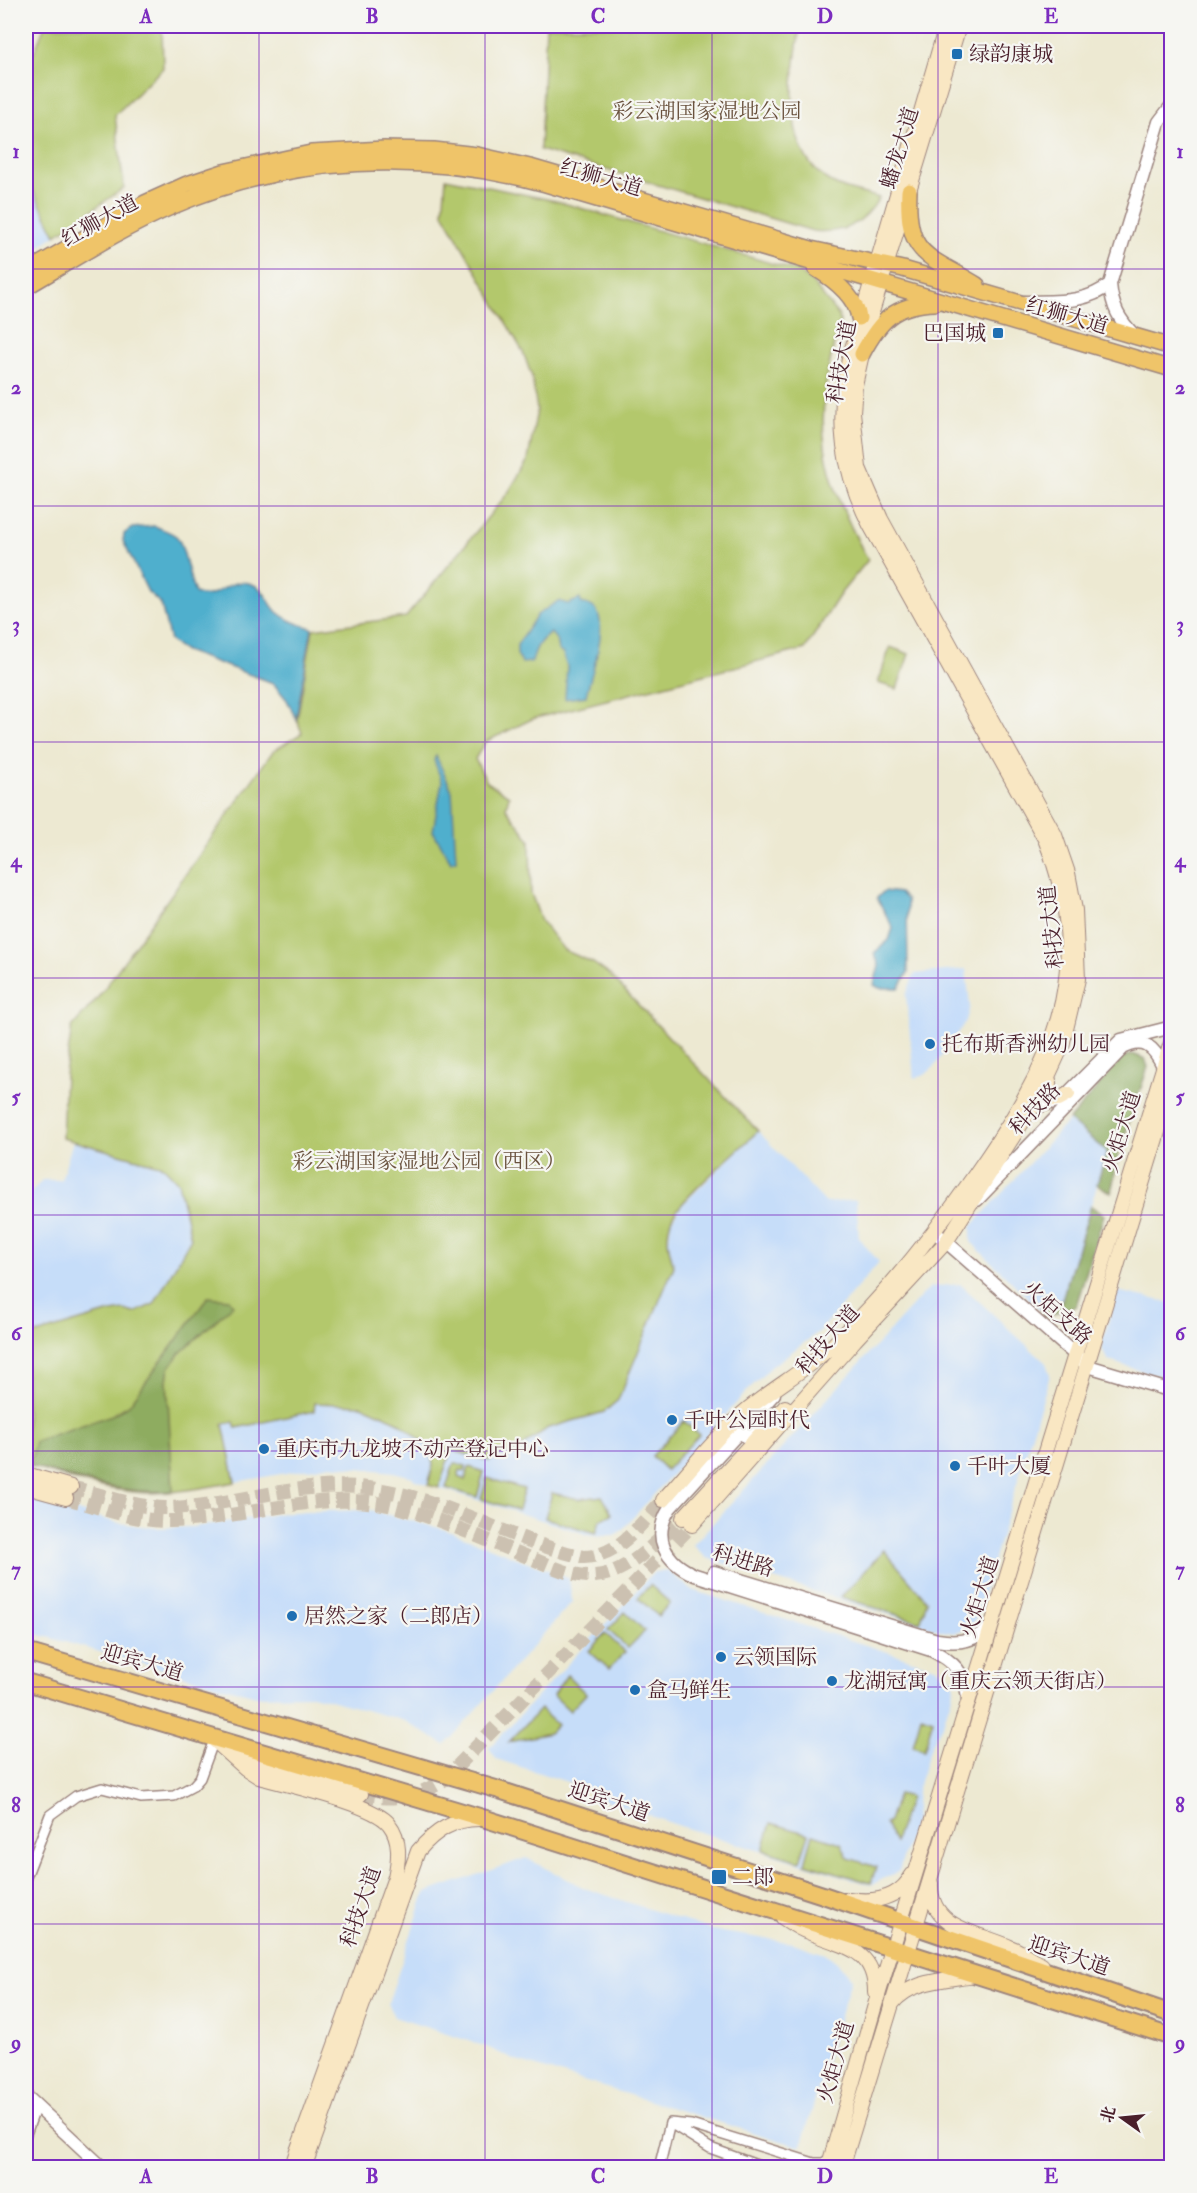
<svg xmlns="http://www.w3.org/2000/svg" width="1197" height="2193" viewBox="0 0 1197 2193" font-family="'IM FELL Double Pica','Noto Serif SC',serif">
<style>
.built{fill:#c6ddf9}
.green{fill:#b3c86c;stroke:#7e744c;stroke-width:1.5}
.forest{fill:#8eac60;stroke:#6c6646;stroke-width:1.5}
.water{fill:#4fafcd;stroke:#4c677c;stroke-width:1.5}
.lines{fill:none;stroke-linecap:round;stroke-linejoin:round}
.secondary-tunnel{stroke:#ccc1b1;stroke-width:14;stroke-dasharray:14 7;stroke-linecap:butt}
.minor-casing{stroke:#9c847e;stroke-width:12}
.tertiary-casing{stroke:#9c847e;stroke-width:15}
.secondary-casing{stroke:#9c847e;stroke-width:16}
.primary-casing{stroke:#9c847e;stroke-width:18}
.trunk-casing{stroke:#9c847e;stroke-width:20}
.minor{stroke:#fff;stroke-width:9}
.tertiary{stroke:#fff;stroke-width:12}
.secondary{stroke:#f9e7c3;stroke-width:14}
.primary{stroke:#efc469;stroke-width:15}
.trunk{stroke:#efc469;stroke-width:16}
.grid{fill:none;stroke:#7b2cbf;stroke-width:1.5;stroke-opacity:0.55}
.poi-dot{fill:#1f6fb2;stroke:#f6f6f2;stroke-width:2}
.labels{text-anchor:middle;dominant-baseline:central;stroke-width:4.5;stroke-linejoin:round;paint-order:stroke}
.poi-label{font-size:21px;fill:#4a1f2b;stroke:#f6f6f2;text-anchor:start}
.park-label{font-size:21px;fill:#6a523e;stroke:#f6f6f2}
.street-label{font-size:21px;fill:#4a1f2b;stroke:#f6f6f2}
.neatline{fill:none;stroke:#7b2cbf;stroke-width:2}
.grid-label{font-size:20px;text-anchor:middle;font-weight:bold;fill:#7b2cbf}
</style>
<rect width="100%" height="100%" fill="#f6f6f2"/>
<filter id="ink" filterUnits="userSpaceOnUse"><feTurbulence type="fractalNoise" baseFrequency=".0167" numOctaves="2"/><feDisplacementMap in="SourceGraphic" scale="12" xChannelSelector="R" yChannelSelector="G"/><feConvolveMatrix kernelMatrix="1 2 1 2 8 2 1 2 1" color-interpolation-filters="sRGB"/></filter>
<filter id="wash" filterUnits="userSpaceOnUse"><feTurbulence type="fractalNoise" baseFrequency=".008" numOctaves="4" result="noise"/><feDisplacementMap in="SourceGraphic" scale="24" xChannelSelector="R" yChannelSelector="G"/><feGaussianBlur stdDeviation="1.35" result="paint"/><feColorMatrix in="noise" values="0 0 0 0 0 0 0 0 0 0 0 0 0 0 0 0 0 1.4 0 .05"/><feComposite in="paint" operator="in"/></filter>
<g filter="url(#wash)">
<rect width="100%" height="100%" fill="#ede9d2"/>
<!-- built -->
<path class="built" d="M 26,177 L 56,235 L 26,256 Z
M 966,969 L 970,1006 L 966,1021 L 934,1067 L 925,1075 L 914,1078 L 906,995 L 914,974 Z
M 1069,1120 L 1107,1152 L 1061,1303 L 1040,1310 L 971,1242 L 971,1227 Z
M 758,1131 L 826,1203 L 856,1200 L 859,1238 L 879,1262 L 820,1331 L 771,1367 L 750,1388 L 621,1531 L 614,1535 L 592,1536 L 439,1488 L 450,1450 L 492,1456 L 514,1452 L 548,1428 L 597,1415 L 618,1400 L 674,1266 L 668,1248 L 671,1221 L 682,1205 Z
M 73,1141 L 162,1166 L 171,1173 L 178,1182 L 191,1238 L 154,1304 L 134,1313 L 124,1310 L 107,1313 L 26,1337 L 26,1199 L 42,1180 L 61,1180 Z
M 960,1284 L 1046,1363 L 1050,1375 L 975,1620 L 970,1627 L 953,1633 L 942,1631 L 706,1558 L 693,1545 L 930,1287 Z
M 1117,1291 L 1171,1303 L 1171,1380 L 1109,1361 L 1101,1347 Z
M 315,1403 L 361,1405 L 397,1421 L 431,1448 L 433,1466 L 428,1485 L 413,1479 L 413,1477 L 394,1472 L 331,1465 L 235,1482 L 223,1424 L 235,1422 L 236,1427 Z
M 26,1496 L 118,1523 L 155,1528 L 193,1527 L 290,1512 L 369,1510 L 443,1529 L 569,1578 L 572,1602 L 445,1745 L 405,1721 L 312,1695 L 256,1696 L 26,1631 Z
M 668,1571 L 692,1590 L 935,1667 L 952,1678 L 954,1689 L 944,1721 L 931,1746 L 917,1791 L 915,1820 L 899,1871 L 871,1885 L 683,1827 L 595,1797 L 583,1787 L 496,1759 L 489,1748 L 654,1572 Z
M 526,1858 L 584,1888 L 715,1931 L 793,1943 L 828,1955 L 838,1963 L 851,1979 L 801,2147 L 514,2060 L 487,2047 L 394,2017 L 388,2003 L 425,1893 Z"/>
<!-- green -->
<path class="green" d="M 45,26 L 162,26 L 163,68 L 115,115 L 124,188 L 56,235 L 26,177 L 26,71 Z
M 546,26 L 807,26 L 799,33 C 791,82 781,156 834,184 C 847,191 865,193 879,198 C 864,224 843,234 813,231 L 540,150 Z
M 876,26 L 930,26 L 926,39 Z
M 446,178 L 556,201 L 798,271 L 811,281 L 839,316 L 840,322 C 811,423 819,469 868,560 L 841,593 L 805,649 L 532,719 L 485,742 L 475,759 L 487,782 L 509,796 L 506,808 L 530,840 L 531,893 L 541,921 L 564,950 L 593,963 L 610,975 L 758,1131 C 740,1149 678,1201 671,1220 C 665,1236 669,1251 674,1266 L 618,1400 L 604,1412 L 548,1428 L 514,1452 L 492,1456 L 490,1461 L 451,1450 L 439,1488 L 428,1485 L 433,1466 L 431,1448 L 397,1421 L 361,1405 L 315,1403 L 314,1411 L 236,1428 L 234,1422 L 223,1424 L 235,1482 C 206,1487 177,1493 148,1493 C 106,1492 65,1477 26,1465 L 26,1337 L 107,1313 L 124,1310 L 134,1313 L 154,1304 L 191,1238 L 178,1182 L 163,1166 L 62,1138 L 65,1074 L 72,1027 L 100,995 L 273,751 L 302,733 L 297,720 L 313,629 L 406,617 L 508,493 L 528,460 L 537,410 L 532,377 L 523,352 L 443,213 Z
M 890,647 L 909,654 L 897,689 L 878,683 Z
M 684,1421 L 699,1435 L 666,1470 L 652,1456 Z
M 454,1463 L 466,1466 L 465,1471 L 460,1470 L 458,1477 L 465,1480 L 469,1467 L 484,1472 L 477,1497 L 446,1488 Z
M 487,1478 L 524,1489 L 518,1510 L 481,1499 Z
M 552,1493 L 579,1499 L 602,1496 L 612,1514 L 600,1520 L 596,1533 L 545,1518 Z
M 884,1550 L 927,1601 L 920,1622 L 841,1597 Z
M 650,1585 L 670,1603 L 658,1616 L 638,1598 Z
M 625,1612 L 645,1631 L 628,1648 L 608,1630 Z
M 605,1633 L 625,1652 L 609,1669 L 589,1651 Z
M 567,1675 L 586,1694 L 570,1711 L 553,1695 Z
M 540,1709 L 557,1725 L 549,1733 L 509,1742 Z
M 921,1716 L 933,1720 L 924,1750 L 913,1746 Z
M 898,1794 L 910,1797 L 895,1842 L 885,1824 L 889,1822 Z
M 771,1823 L 809,1834 L 800,1861 L 763,1850 Z
M 813,1834 L 841,1843 L 848,1858 L 876,1867 L 871,1883 L 805,1863 Z"/>
<!-- forest -->
<path class="forest" d="M 1133,1054 L 1145,1059 L 1148,1067 L 1119,1152 L 1111,1193 L 1097,1184 L 1107,1152 L 1069,1120 L 1123,1057 Z
M 1091,1206 L 1104,1215 L 1076,1306 L 1045,1317 L 1040,1310 L 1061,1303 Z
M 208,1297 L 229,1299 L 233,1305 L 179,1354 L 169,1368 L 167,1380 L 173,1491 C 123,1495 76,1479 30,1466 L 35,1441 L 112,1415 L 129,1405 Z"/>
<!-- water -->
<path class="water" d="M 155,526 C 161,529 172,532 177,537 C 184,544 189,580 195,593 C 215,603 226,578 248,583 C 266,587 266,601 277,612 C 286,620 300,625 312,628 L 296,719 L 287,700 L 273,683 L 185,651 L 170,641 L 161,604 L 148,592 L 123,541 L 124,534 L 132,528 Z
M 580,599 L 581,603 C 585,604 591,605 594,608 C 611,623 590,676 586,696 L 565,699 L 567,666 L 563,654 L 558,650 L 556,639 L 551,633 C 539,640 535,649 532,662 L 522,663 L 517,654 L 517,645 L 537,615 L 558,601 L 568,604 Z
M 436,756 L 452,791 L 456,860 L 451,862 L 433,831 L 442,782 L 434,760 Z
M 884,891 L 900,893 L 907,900 L 908,973 L 899,988 L 879,988 L 874,985 L 879,965 L 874,953 L 889,940 L 893,928 L 877,898 Z"/>
</g>
<g filter="url(#ink)">
<g class="lines">
<!-- secondary-tunnel -->
<path class="secondary-tunnel" d="M 71,1487 C 103,1495 137,1508 169,1508 C 233,1506 294,1482 359,1487 C 438,1493 508,1541 584,1557 C 620,1556 640,1524 663,1500
M 66,1498 C 100,1507 137,1522 172,1521 C 248,1519 321,1488 397,1507 C 442,1519 485,1540 528,1557 C 549,1565 571,1577 593,1576 C 628,1575 658,1539 683,1518
M 361,1794 C 393,1801 418,1798 445,1779 L 692,1525"/>
<!-- minor casing -->
<g class="minor-casing">
<path id="minor" d="M 26,1877 L 50,1815 L 76,1796 L 102,1788 L 141,1798 L 174,1796 L 193,1786 L 200,1778 L 214,1740
M 26,2134 L 36,2106
M 659,2168 L 670,2123
M 765,2168 L 710,2148 L 670,2123 L 691,2125 L 814,2163 L 823,2163 L 831,2158"/>
</g>
<!-- tertiary casing -->
<g class="tertiary-casing">
<path id="tertiary" d="M 1025,302 C 1056,301 1086,304 1110,284
M 1135,336 C 1119,320 1112,307 1110,284 L 1159,122 L 1172,105
M 1025,1110 L 1061,1100 L 1121,1040 L 1172,1027
M 977,1200 L 1123,1048 C 1144,1037 1154,1047 1163,1066
M 935,1232 L 1088,1366 L 1172,1391
M 774,1394 L 670,1508 C 651,1537 665,1562 695,1575 L 931,1650 C 953,1661 966,1673 968,1699
M 745,1436 L 776,1412
M 714,1572 L 937,1640 C 959,1644 977,1641 993,1624
M 26,2096 L 103,2168"/>
</g>
<!-- secondary casing -->
<g class="secondary-casing">
<path id="secondary" d="M 1049,1080 L 1049,1091 L 1053,1099 L 1059,1099 L 1068,1094
M 26,1474 L 71,1487
M 26,1487 L 66,1498
M 663,1500 C 689,1471 714,1439 743,1413 C 771,1389 805,1371 833,1345 C 885,1295 931,1238 972,1179 C 1050,1068 1099,975 1045,839 L 870,525 C 841,468 836,421 849,359 L 946,26
M 683,1518 L 785,1407
M 692,1525 L 855,1340 L 946,1242 L 1039,1096 L 1062,1046 L 1078,979 L 1075,910 L 1068,873 L 1055,835 L 881,519 L 859,468 L 853,412 L 855,385 L 870,319 L 959,26
M 214,1740 L 245,1768 L 259,1777 C 287,1785 374,1804 389,1824 C 401,1839 399,1859 395,1877 L 291,2168
M 236,1757 L 361,1794
M 931,1883 C 929,1929 978,1932 1010,1947 C 1021,1951 1032,1959 1042,1965
M 849,1899 C 874,1903 899,1899 912,1875
M 783,1918 C 791,1923 799,1929 808,1932 C 840,1946 875,1947 875,1992
M 892,2004 C 909,1980 947,1980 974,1975
M 304,2168 L 418,1851 C 435,1831 453,1819 479,1819
M 828,2168 L 875,2005 L 1172,1039
M 842,2168 L 1172,1086"/>
</g>
<!-- primary casing -->
<g class="primary-casing">
<path id="primary" d="M 909,191 C 906,257 927,254 977,285
M 815,268 C 833,279 856,297 859,318
M 26,272 L 145,203 L 187,184 L 223,172 L 311,153 L 384,149 L 434,150 L 477,155 L 530,167 L 811,249 L 903,269 L 1172,347
M 26,287 C 74,259 122,228 173,206 C 291,155 422,151 546,184 L 1172,369
M 862,354 C 880,320 895,304 935,303"/>
</g>
<!-- trunk casing -->
<g class="trunk-casing">
<path id="trunk" d="M 26,1652 L 496,1789 L 823,1895 L 1172,2014
M 26,1682 L 486,1819 L 1172,2037"/>
</g>
<!-- minor -->
<use href="#minor" class="minor"/>
<!-- tertiary -->
<use href="#tertiary" class="tertiary"/>
<!-- secondary -->
<use href="#secondary" class="secondary"/>
<!-- primary -->
<use href="#primary" class="primary"/>
<!-- trunk -->
<use href="#trunk" class="trunk"/>
</g>
</g>
<!-- grid -->
<path class="grid" d="M 259,26 L 259,2168M 485,26 L 485,2168M 712,26 L 712,2168M 938,26 L 938,2168M 26,269 L 1172,269M 26,506 L 1172,506M 26,742 L 1172,742M 26,978 L 1172,978M 26,1215 L 1172,1215M 26,1451 L 1172,1451M 26,1687 L 1172,1687M 26,1924 L 1172,1924"/>
<!-- markers -->
<g class="poi-dot">
<rect x="951" y="48" width="12" height="12" rx="3"/>
<rect x="992" y="327" width="12" height="12" rx="3"/>
<circle cx="930" cy="1044" r="6"/>
<circle cx="672" cy="1420" r="6"/>
<circle cx="264" cy="1449" r="6"/>
<circle cx="955" cy="1466" r="6"/>
<circle cx="292" cy="1616" r="6"/>
<circle cx="721" cy="1657" r="6"/>
<circle cx="832" cy="1681" r="6"/>
<circle cx="635" cy="1690" r="6"/>
<rect x="711" y="1869" width="16" height="16" rx="3"/>
</g>
<g class="labels">
<!-- poi labels -->
<g class="poi-label">
<text x="969" y="54">绿韵康城</text>
<text x="986" y="333" text-anchor="end">巴国城</text>
<text x="942" y="1044">托布斯香洲幼儿园</text>
<text x="684" y="1420">千叶公园时代</text>
<text x="276" y="1449">重庆市九龙坡不动产登记中心</text>
<text x="967" y="1466">千叶大厦</text>
<text x="304" y="1616">居然之家（二郎店）</text>
<text x="733" y="1657">云领国际</text>
<text x="844" y="1681">龙湖冠寓（重庆云领天街店）</text>
<text x="647" y="1690">盒马鲜生</text>
<text x="732" y="1877">二郎</text>
</g>
<!-- park labels -->
<g class="park-label">
<text x="707" y="111">彩云湖国家湿地公园</text>
<text x="429" y="1161">彩云湖国家湿地公园（西区）</text>
</g>
<!-- street labels -->
<g class="street-label">
<text transform="translate(900 148) rotate(-73)">蟠龙大道</text>
<text transform="translate(601 178) rotate(16)">红狮大道</text>
<text transform="translate(100 221) rotate(-29)">红狮大道</text>
<text transform="translate(1067 316) rotate(16)">红狮大道</text>
<text transform="translate(842 362) rotate(-80)">科技大道</text>
<text transform="translate(1052 927) rotate(-96)">科技大道</text>
<text transform="translate(1035 1109) rotate(-46)">科技路</text>
<text transform="translate(1122 1132) rotate(-73)">火炬大道</text>
<text transform="translate(1057 1313) rotate(41)">火炬支路</text>
<text transform="translate(828 1340) rotate(-49)">科技大道</text>
<text transform="translate(743 1561) rotate(17)">科进路</text>
<text transform="translate(980 1597) rotate(-73)">火炬大道</text>
<text transform="translate(142 1663) rotate(16)">迎宾大道</text>
<text transform="translate(609 1802) rotate(18)">迎宾大道</text>
<text transform="translate(361 1907) rotate(-71)">科技大道</text>
<text transform="translate(1069 1956) rotate(18)">迎宾大道</text>
<text transform="translate(836 2062) rotate(-74)">火炬大道</text>
</g>
</g>
<!-- margin -->
<rect width="1197" height="2193" fill="none" stroke="#f6f6f2" stroke-width="66"/>
<!-- north arrow -->
<g transform="translate(1122 2118) rotate(285)" stroke="#f6f6f2" stroke-width="4.5" paint-order="stroke">
<path d="M0-4.5L10 22L0 15L-10 22Z" fill="#4a1f2b"/>
<text y="-9" font-size="16" font-weight="bold" text-anchor="middle" fill="#4a1f2b">北</text>
</g>
<rect x="33" y="33" width="1131" height="2127" class="neatline"/>
<g class="grid-label">
<text x="146" y="23">A</text>
<text x="372" y="23">B</text>
<text x="598" y="23">C</text>
<text x="825" y="23">D</text>
<text x="1051" y="23">E</text>
<text x="16" y="158">1</text>
<text x="1180" y="158">1</text>
<text x="16" y="394">2</text>
<text x="1180" y="394">2</text>
<text x="16" y="631">3</text>
<text x="1180" y="631">3</text>
<text x="16" y="867">4</text>
<text x="1180" y="867">4</text>
<text x="16" y="1103">5</text>
<text x="1180" y="1103">5</text>
<text x="16" y="1340">6</text>
<text x="1180" y="1340">6</text>
<text x="16" y="1576">7</text>
<text x="1180" y="1576">7</text>
<text x="16" y="1812">8</text>
<text x="1180" y="1812">8</text>
<text x="16" y="2049">9</text>
<text x="1180" y="2049">9</text>
<text x="146" y="2183">A</text>
<text x="372" y="2183">B</text>
<text x="598" y="2183">C</text>
<text x="825" y="2183">D</text>
<text x="1051" y="2183">E</text>
</g>
</svg>
